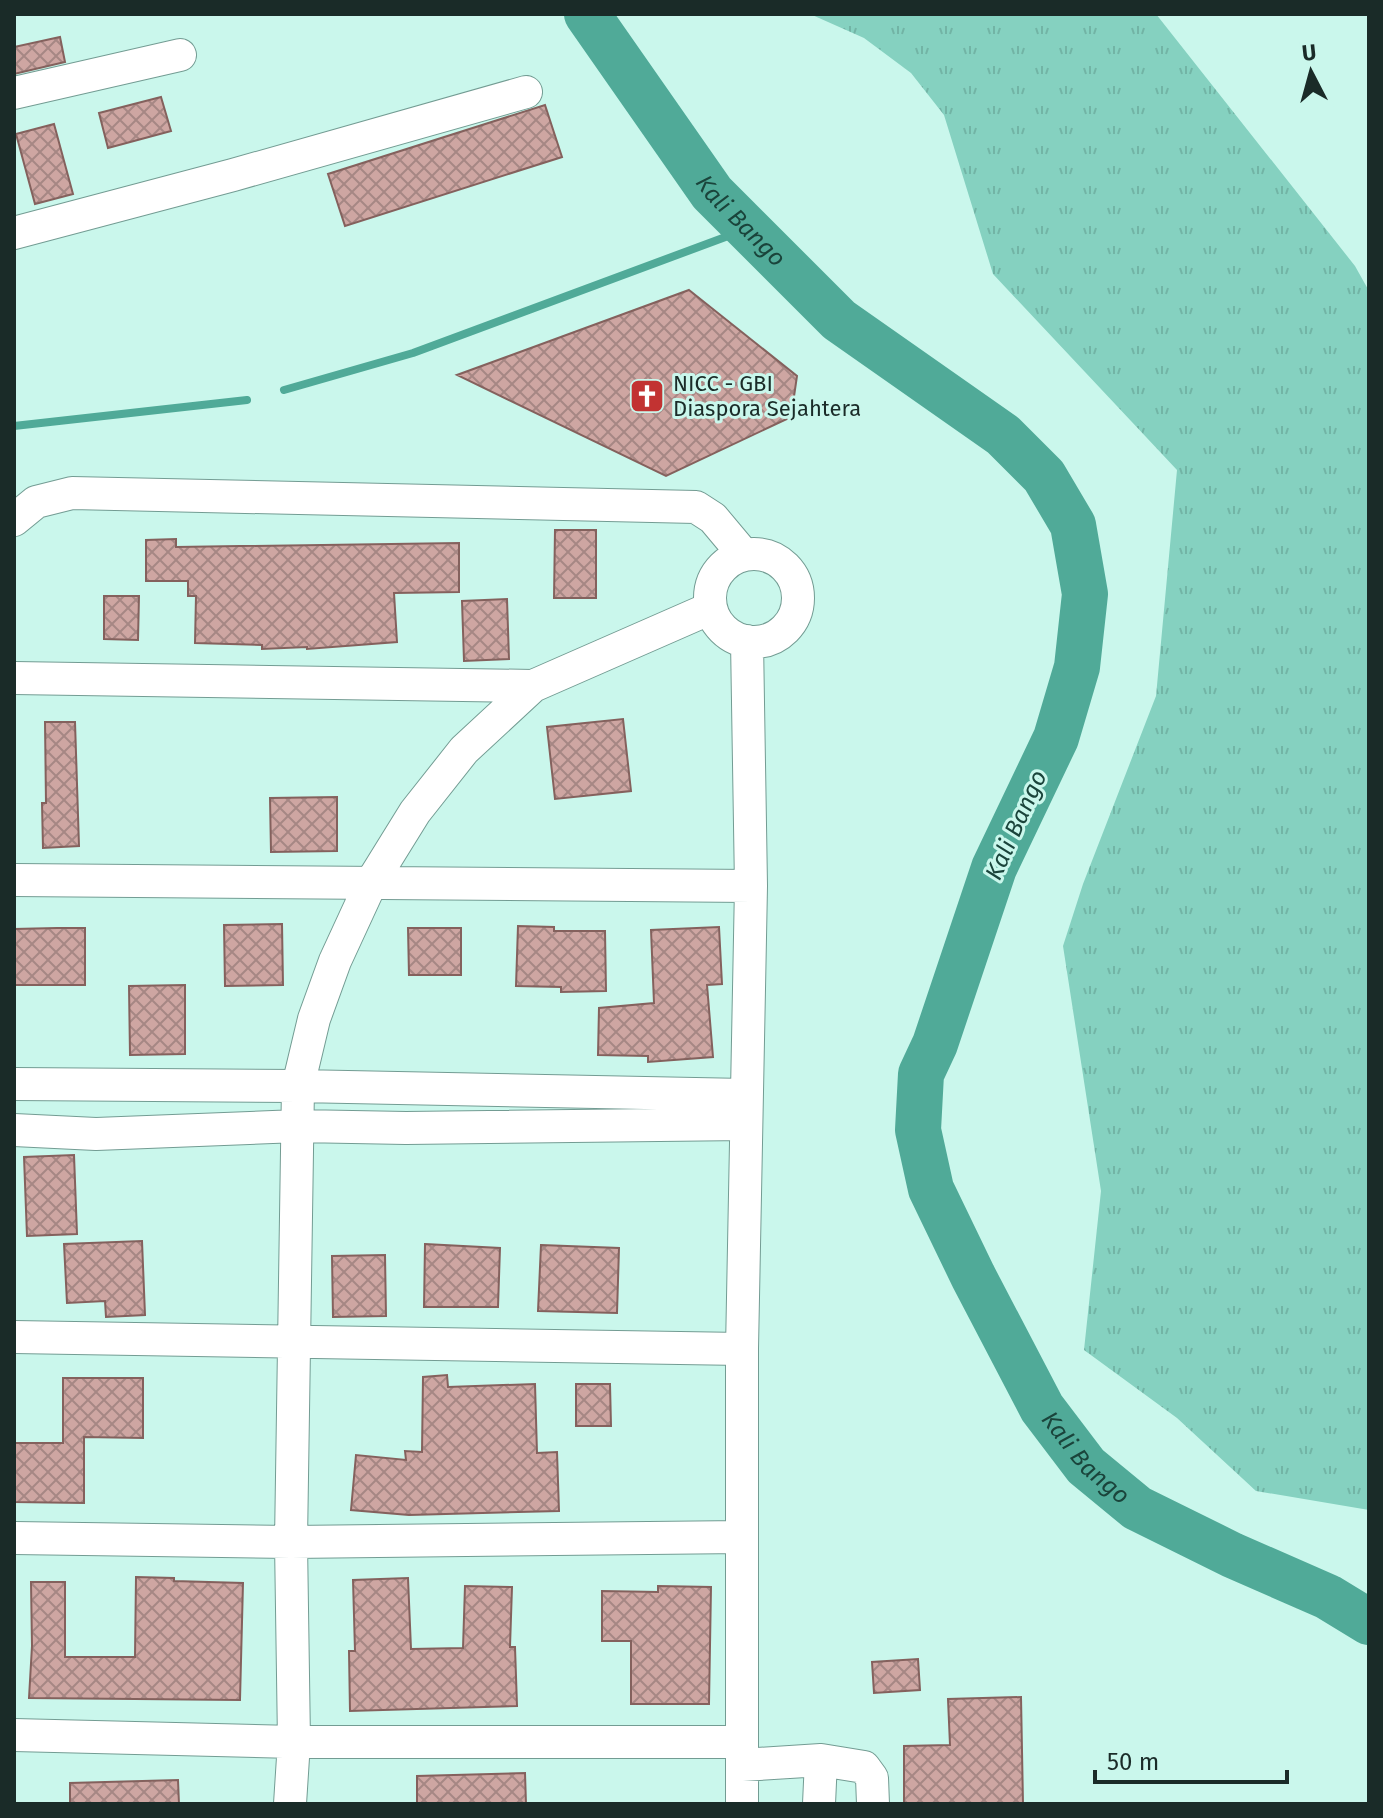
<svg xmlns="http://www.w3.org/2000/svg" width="1383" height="1818" viewBox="0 0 1383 1818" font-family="'Fira Sans',sans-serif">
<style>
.grass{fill:url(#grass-tufts)}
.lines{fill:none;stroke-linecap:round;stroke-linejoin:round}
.stream{stroke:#50aa98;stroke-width:8}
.river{stroke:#50aa98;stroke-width:46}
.building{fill:url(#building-cross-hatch);stroke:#84615d;stroke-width:2}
.minor-casing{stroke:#739c93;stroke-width:34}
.minor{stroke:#fff;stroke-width:32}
.labels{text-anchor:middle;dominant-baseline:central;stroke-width:6;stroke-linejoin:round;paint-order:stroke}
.poi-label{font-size:22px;fill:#1a2b28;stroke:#caf7ec;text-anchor:start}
.water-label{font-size:24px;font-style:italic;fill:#1a443b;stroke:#caf7ec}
</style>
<defs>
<pattern id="grass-tufts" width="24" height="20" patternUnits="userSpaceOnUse" patternTransform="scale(2)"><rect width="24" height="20" fill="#85d1c0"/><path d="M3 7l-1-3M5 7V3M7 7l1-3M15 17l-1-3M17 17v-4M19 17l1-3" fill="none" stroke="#72b4a5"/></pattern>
<pattern id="building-cross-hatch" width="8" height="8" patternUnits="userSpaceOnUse" patternTransform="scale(2)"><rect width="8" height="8" fill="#cea6a2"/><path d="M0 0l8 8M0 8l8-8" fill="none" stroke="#a68784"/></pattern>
</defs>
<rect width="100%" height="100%" fill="#caf7ec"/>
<!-- grass -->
<path class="grass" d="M 810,14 L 1156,14 L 1355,266 L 1369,291 L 1369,1510 L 1256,1491 L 1177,1418 L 1084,1350 L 1101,1191 L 1063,946 L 1083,884 L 1156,696 L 1177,470 L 993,274 L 944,115 L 911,73 L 864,38 Z"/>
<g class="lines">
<!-- stream -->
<path class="stream" d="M 284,390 L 413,353 L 747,229
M 14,426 L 247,400"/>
<!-- river -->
<path class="river" id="s1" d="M 587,14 L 712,193 L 839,320 L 1003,435 L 1044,476 L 1073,525 L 1085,594 L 1077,667 L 1056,738 L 994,868 L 935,1044 L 921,1074 L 918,1130 L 931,1189 L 973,1276 L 1042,1408 L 1086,1466 L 1137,1508 L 1232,1555 L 1328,1597 L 1369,1622"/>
</g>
<!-- building -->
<path class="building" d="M 60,37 L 65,62 L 14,74 L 14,47 Z
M 161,97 L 171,131 L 108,148 L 99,113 Z
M 545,105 L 562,157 L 345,226 L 328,174 Z
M 54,124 L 73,194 L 35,204 L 16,134 Z
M 689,290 L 797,376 L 791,417 L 666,476 L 457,375 Z
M 555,530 L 596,530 L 596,598 L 554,598 Z
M 176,539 L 176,547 L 459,543 L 459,592 L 394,593 L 397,642 L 307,649 L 307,647 L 262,649 L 262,645 L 195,643 L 196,596 L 188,596 L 188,581 L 146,581 L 146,540 Z
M 104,596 L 139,596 L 138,640 L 104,639 Z
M 507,599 L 509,659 L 464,661 L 462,601 Z
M 623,719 L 631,791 L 555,799 L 547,727 Z
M 45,722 L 75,722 L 79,846 L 43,848 L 42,803 L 46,803 Z
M 337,797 L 337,851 L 271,852 L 270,798 Z
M 282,924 L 283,985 L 225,986 L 224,925 Z
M 518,926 L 554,927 L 554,931 L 605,931 L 606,991 L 561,992 L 561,987 L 516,986 Z
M 719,927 L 722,984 L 707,985 L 713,1057 L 648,1062 L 648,1056 L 598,1055 L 599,1008 L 654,1003 L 651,930 Z
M 57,928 L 85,928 L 85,985 L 14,985 L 14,929 Z
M 408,928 L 461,928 L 461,975 L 409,975 Z
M 185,985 L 185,1054 L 130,1055 L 129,986 Z
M 74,1155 L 77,1234 L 27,1236 L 24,1157 Z
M 142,1241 L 145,1315 L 106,1317 L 105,1301 L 67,1303 L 64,1244 Z
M 425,1244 L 500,1248 L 498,1307 L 424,1307 Z
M 541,1245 L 619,1248 L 617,1313 L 538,1311 Z
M 385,1255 L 386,1316 L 333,1317 L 332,1256 Z
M 447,1375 L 448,1387 L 535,1384 L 537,1453 L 557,1452 L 559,1511 L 409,1515 L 351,1510 L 356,1455 L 406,1460 L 405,1451 L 422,1452 L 423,1377 Z
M 63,1378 L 143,1378 L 143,1438 L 84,1437 L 84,1503 L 14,1502 L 14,1443 L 63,1443 Z
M 576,1384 L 610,1384 L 611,1426 L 576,1426 Z
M 136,1577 L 174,1578 L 174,1581 L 243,1583 L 240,1700 L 29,1698 L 32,1646 L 31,1582 L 65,1582 L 65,1657 L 135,1657 Z
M 408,1578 L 411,1649 L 463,1648 L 465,1586 L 512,1587 L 510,1647 L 515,1647 L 517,1706 L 350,1711 L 349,1651 L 355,1651 L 353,1580 Z
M 658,1586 L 711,1587 L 709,1704 L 631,1704 L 631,1641 L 602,1641 L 602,1591 L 658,1592 Z
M 918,1659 L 920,1690 L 874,1693 L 872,1662 Z
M 1021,1697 L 1023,1804 L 904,1804 L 904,1746 L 950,1745 L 948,1699 Z
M 525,1773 L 526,1804 L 417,1804 L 417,1776 Z
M 178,1780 L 179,1804 L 70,1804 L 70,1783 Z"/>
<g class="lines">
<!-- minor casing -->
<g class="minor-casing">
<path id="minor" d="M 14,93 L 180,55
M 14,233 L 233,175 L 526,92
M 14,520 L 36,502 L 72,493 L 696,507 L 713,518 L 744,555
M710 598a44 44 0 1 1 88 0a44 44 0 1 1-88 0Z
M 14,678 L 533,686
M 14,880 L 751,886
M 14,1084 L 298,1086 L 745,1095
M 14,1130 L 96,1134 L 298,1126 L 406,1128 L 745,1124
M 14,1337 L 742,1349
M 14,1538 L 291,1542 L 742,1537
M 14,1735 L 294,1742 L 742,1742
M 742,1765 L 821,1760 L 864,1767 L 872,1778 L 873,1804
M 290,1804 L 294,1742 L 291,1542 L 298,1086 L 314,1019 L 335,961 L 371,883 L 415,812 L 464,750 L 533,686 L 711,608
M 742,1804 L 742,1349 L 751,886 L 747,641
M 819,1804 L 821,1760"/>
</g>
<!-- minor -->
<use href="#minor" class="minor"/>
</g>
<!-- icons -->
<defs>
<g id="church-square" transform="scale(1.8)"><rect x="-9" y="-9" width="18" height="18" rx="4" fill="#c23332" stroke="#caf7ec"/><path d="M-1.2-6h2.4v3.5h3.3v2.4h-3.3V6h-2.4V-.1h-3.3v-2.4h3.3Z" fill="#fff"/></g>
</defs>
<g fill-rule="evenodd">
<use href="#church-square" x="647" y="396"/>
</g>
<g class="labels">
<!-- poi labels -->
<g class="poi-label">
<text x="673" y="383">NICC - GBI<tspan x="673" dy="25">Diaspora Sejahtera</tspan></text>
</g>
<!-- water labels -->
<g class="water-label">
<text stroke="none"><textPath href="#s1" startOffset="258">Kali Bango</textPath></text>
<text transform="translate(1016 825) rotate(-66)">Kali Bango</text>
<text stroke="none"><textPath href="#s1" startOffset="1722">Kali Bango</textPath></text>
</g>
</g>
<!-- border -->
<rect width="1383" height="1818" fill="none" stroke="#1a2b28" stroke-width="32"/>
<!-- north arrow -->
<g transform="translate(1311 72) rotate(354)" stroke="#caf7ec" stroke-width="6" paint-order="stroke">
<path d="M0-6L14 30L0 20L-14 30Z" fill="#1a2b28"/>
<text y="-12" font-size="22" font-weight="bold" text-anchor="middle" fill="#1a2b28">U</text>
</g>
<!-- scale -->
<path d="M1095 1770v12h192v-12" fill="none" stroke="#1a2b28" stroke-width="4"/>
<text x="1107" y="1770" font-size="24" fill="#1a2b28" stroke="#caf7ec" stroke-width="6" paint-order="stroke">50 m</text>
</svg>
